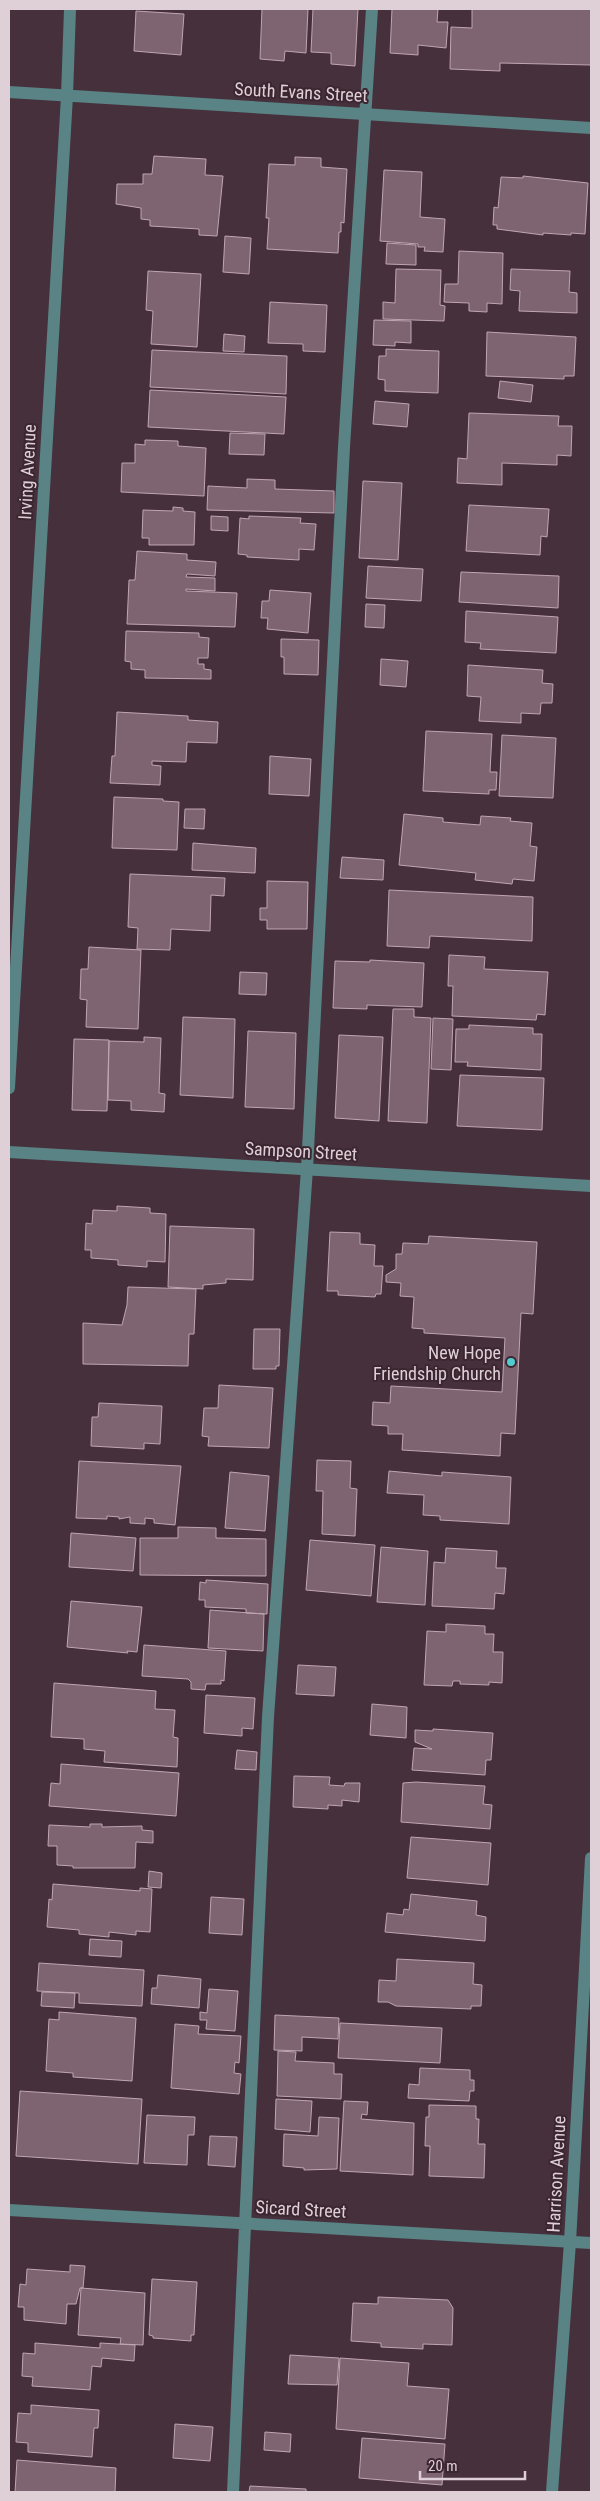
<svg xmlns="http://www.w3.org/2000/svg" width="600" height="2501" viewBox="0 0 600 2501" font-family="'Roboto Condensed',sans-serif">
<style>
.building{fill:#7e6471;stroke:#c0a5b2}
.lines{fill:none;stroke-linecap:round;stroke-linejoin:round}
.minor{stroke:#598385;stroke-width:12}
.poi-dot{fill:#51ccd1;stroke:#3c2631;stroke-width:2}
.labels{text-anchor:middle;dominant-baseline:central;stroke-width:4;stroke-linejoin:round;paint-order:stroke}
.street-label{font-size:18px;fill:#ded0d6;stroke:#3c2631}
.poi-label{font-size:18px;fill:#ded0d6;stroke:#3c2631;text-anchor:end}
</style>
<rect width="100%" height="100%" fill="#46303b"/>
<!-- building -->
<path class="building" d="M 262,9 L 308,9 L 306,53 L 285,51 L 284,61 L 260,59 Z
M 313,9 L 358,9 L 355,66 L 331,64 L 331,53 L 311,52 Z
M 392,9 L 438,9 L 437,22 L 448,22 L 446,48 L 418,45 L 418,55 L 390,53 Z
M 472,9 L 591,9 L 591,65 L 500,63 L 500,71 L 450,69 L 451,27 L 472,28 Z
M 136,11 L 184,14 L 181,55 L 134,51 Z
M 154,156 L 206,159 L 205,175 L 223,176 L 217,236 L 199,235 L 199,229 L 150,226 L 150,220 L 141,219 L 141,208 L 116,204 L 117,184 L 143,184 L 143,174 L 152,174 Z
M 295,157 L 321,158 L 321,167 L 347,169 L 344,223 L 341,222 L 341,232 L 339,232 L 338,253 L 267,249 L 269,218 L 266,218 L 269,164 L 295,165 Z
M 384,170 L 422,172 L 420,217 L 445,219 L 443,252 L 424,251 L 425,247 L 418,247 L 418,244 L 380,241 Z
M 523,176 L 588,183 L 585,234 L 571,233 L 571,235 L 543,233 L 543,235 L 497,229 L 497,225 L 493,225 L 494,207 L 498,208 L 501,177 L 523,178 Z
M 225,236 L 251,238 L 249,274 L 223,272 Z
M 387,243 L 416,245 L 416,265 L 386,264 Z
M 459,251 L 503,253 L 502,304 L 487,303 L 487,312 L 469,311 L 469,303 L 444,302 L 445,284 L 458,284 Z
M 396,269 L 441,270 L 440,305 L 445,306 L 444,321 L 383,319 L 383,302 L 395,303 Z
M 511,269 L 570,271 L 569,292 L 577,293 L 577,313 L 519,311 L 520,291 L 510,290 Z
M 148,271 L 201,274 L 197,347 L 151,344 L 153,311 L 146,310 Z
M 270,302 L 327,305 L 325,352 L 303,351 L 303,344 L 268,343 Z
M 374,320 L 411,321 L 411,343 L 395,342 L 395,346 L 373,345 Z
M 487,332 L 576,337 L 574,376 L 564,376 L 564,379 L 486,376 Z
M 224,334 L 245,336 L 244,352 L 223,351 Z
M 386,349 L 439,351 L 438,393 L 385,391 L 385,380 L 378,379 L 379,356 L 386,356 Z
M 152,350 L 287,356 L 286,394 L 150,387 Z
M 500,381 L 533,385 L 531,402 L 498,398 Z
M 150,390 L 286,397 L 284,434 L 148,427 Z
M 375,401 L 409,404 L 407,427 L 373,424 Z
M 469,413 L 559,416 L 558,426 L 572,426 L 571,456 L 557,455 L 557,465 L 502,463 L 502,485 L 457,483 L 458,458 L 467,459 Z
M 230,433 L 265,434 L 264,455 L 229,454 Z
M 145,440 L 178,441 L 178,446 L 206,448 L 204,496 L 121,492 L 122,463 L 135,463 L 135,444 L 145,445 Z
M 247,479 L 275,480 L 275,489 L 334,491 L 334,513 L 207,510 L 208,486 L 247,488 Z
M 363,481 L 402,483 L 398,560 L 359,558 Z
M 469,505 L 549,509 L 547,537 L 541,536 L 540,555 L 466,551 Z
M 173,507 L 183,508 L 183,511 L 195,512 L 194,545 L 149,545 L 149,538 L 142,538 L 143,510 L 173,511 Z
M 211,516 L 228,517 L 228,531 L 211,530 Z
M 249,516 L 301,518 L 300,523 L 316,524 L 314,550 L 299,549 L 299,560 L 247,557 L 247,555 L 238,554 L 240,518 L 249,519 Z
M 137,551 L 187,554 L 187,560 L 216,562 L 215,576 L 187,574 L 186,577 L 215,578 L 215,591 L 186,589 L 186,591 L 237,593 L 235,627 L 127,624 L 129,580 L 135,580 Z
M 368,566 L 423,569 L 421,601 L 366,598 Z
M 461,572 L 559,576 L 558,608 L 459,602 Z
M 270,590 L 311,593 L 308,633 L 267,629 L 268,618 L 261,618 L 262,601 L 269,601 Z
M 366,604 L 385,605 L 384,628 L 365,627 Z
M 466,611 L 558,617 L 556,653 L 480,649 L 481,643 L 465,642 Z
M 126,631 L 199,633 L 199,637 L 209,638 L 208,658 L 198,658 L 198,664 L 204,664 L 204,669 L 211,670 L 211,679 L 145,678 L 145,670 L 131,669 L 131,662 L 125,661 Z
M 281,639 L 319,640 L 318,675 L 284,674 L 284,657 L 281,657 Z
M 381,659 L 408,661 L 406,687 L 380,685 Z
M 468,665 L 543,670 L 542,683 L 553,684 L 552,703 L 541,703 L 540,714 L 521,713 L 521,723 L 479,721 L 481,697 L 467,696 Z
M 117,712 L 188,716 L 188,720 L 218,722 L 217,743 L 187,742 L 186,762 L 152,761 L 152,765 L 161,766 L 160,785 L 110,783 L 112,756 L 115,756 Z
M 426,731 L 492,734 L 490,772 L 497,772 L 496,790 L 489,790 L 489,794 L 423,791 Z
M 502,735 L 556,738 L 553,798 L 499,796 Z
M 270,756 L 311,759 L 309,796 L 269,794 Z
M 114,797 L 163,799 L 163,801 L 179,802 L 177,850 L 112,848 Z
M 185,809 L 205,809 L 204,829 L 184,828 Z
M 404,814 L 443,818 L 443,822 L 480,825 L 481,816 L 511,818 L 510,821 L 532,823 L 530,846 L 537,847 L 534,881 L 513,879 L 512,884 L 475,880 L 476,873 L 399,865 Z
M 193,843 L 256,848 L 255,873 L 192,870 Z
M 342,857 L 384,860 L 383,880 L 340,878 Z
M 130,874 L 225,878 L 224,896 L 211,895 L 210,931 L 171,929 L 170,950 L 137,949 L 138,928 L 128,927 Z
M 267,881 L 308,882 L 307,929 L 267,929 L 267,920 L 260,920 L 260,908 L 267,908 Z
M 389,890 L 533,897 L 532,941 L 430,936 L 429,948 L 387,946 Z
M 89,947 L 141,950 L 138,1029 L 86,1027 L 87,1000 L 80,999 L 81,969 L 88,969 Z
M 449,955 L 485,957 L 484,969 L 548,972 L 545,1015 L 537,1014 L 536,1020 L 452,1016 L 453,986 L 448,986 Z
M 370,960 L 424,963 L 422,1007 L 367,1005 L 367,1009 L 333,1008 L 335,961 L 370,962 Z
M 240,972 L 267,973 L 266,995 L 239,994 Z
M 393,1009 L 414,1009 L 414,1017 L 431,1018 L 427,1123 L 388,1121 Z
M 183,1017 L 235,1019 L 233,1098 L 180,1095 Z
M 433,1018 L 453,1019 L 451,1070 L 431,1069 Z
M 469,1025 L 533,1028 L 533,1034 L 542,1034 L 541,1070 L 467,1066 L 468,1062 L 455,1062 L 456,1029 L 469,1029 Z
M 248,1031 L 296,1033 L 294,1109 L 245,1107 Z
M 339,1035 L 383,1037 L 379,1121 L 335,1118 Z
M 144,1037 L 161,1038 L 159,1093 L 165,1094 L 164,1112 L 131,1110 L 131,1101 L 108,1100 L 109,1041 L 144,1042 Z
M 74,1039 L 109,1040 L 107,1111 L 72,1110 Z
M 460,1075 L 544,1078 L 542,1130 L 457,1126 Z
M 117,1206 L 150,1208 L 150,1213 L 166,1214 L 165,1262 L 147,1261 L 147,1267 L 118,1265 L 118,1260 L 91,1258 L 91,1250 L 85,1250 L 86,1223 L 92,1224 L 93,1210 L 117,1211 Z
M 170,1226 L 254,1229 L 253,1280 L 226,1279 L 226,1283 L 203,1285 L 203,1289 L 168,1287 Z
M 330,1232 L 360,1233 L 360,1244 L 375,1245 L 374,1266 L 383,1266 L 381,1294 L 376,1294 L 375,1297 L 338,1295 L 338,1291 L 327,1291 Z
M 429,1236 L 537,1242 L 533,1314 L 521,1313 L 515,1434 L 501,1433 L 500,1456 L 402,1450 L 403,1434 L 388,1434 L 388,1426 L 372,1425 L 373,1402 L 390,1403 L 391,1386 L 502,1392 L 505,1338 L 424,1333 L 424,1329 L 412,1328 L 414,1297 L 400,1296 L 401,1283 L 386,1282 L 386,1275 L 396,1269 L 396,1254 L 402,1254 L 403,1243 L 428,1244 Z
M 128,1287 L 196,1289 L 194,1334 L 189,1334 L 188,1366 L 83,1364 L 83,1323 L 122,1325 L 127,1305 Z
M 254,1329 L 280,1329 L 279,1366 L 276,1366 L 276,1369 L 253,1369 Z
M 219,1385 L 273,1388 L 269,1448 L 208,1446 L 209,1437 L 202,1436 L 204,1408 L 218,1408 Z
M 99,1403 L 162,1406 L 160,1444 L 144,1443 L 144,1449 L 91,1446 L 92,1417 L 98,1417 Z
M 317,1460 L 351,1461 L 350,1488 L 357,1489 L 355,1536 L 322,1534 L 323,1491 L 316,1491 Z
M 79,1461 L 181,1466 L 175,1525 L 154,1523 L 154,1519 L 145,1518 L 145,1524 L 130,1523 L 130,1517 L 119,1519 L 119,1517 L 107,1516 L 107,1519 L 76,1518 Z
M 389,1471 L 442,1476 L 442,1472 L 511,1477 L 509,1524 L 440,1520 L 440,1516 L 423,1515 L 424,1495 L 387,1493 Z
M 230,1472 L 269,1476 L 265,1531 L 225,1528 Z
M 178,1527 L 216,1528 L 216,1538 L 266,1539 L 266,1576 L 140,1575 L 140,1538 L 178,1538 Z
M 71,1533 L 136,1538 L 133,1571 L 69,1567 Z
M 310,1540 L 375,1545 L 371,1596 L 306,1590 Z
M 381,1547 L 428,1551 L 425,1605 L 377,1602 Z
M 446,1548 L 497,1551 L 496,1568 L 506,1568 L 504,1594 L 495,1593 L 494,1609 L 432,1606 L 434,1562 L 445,1563 Z
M 206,1580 L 268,1584 L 267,1614 L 246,1613 L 246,1609 L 205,1607 L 205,1600 L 199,1600 L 200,1582 L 206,1583 Z
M 71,1601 L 142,1607 L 137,1652 L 127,1651 L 128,1653 L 67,1647 Z
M 210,1610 L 264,1614 L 263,1651 L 208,1648 Z
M 446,1624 L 485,1626 L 485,1634 L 494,1634 L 493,1652 L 503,1652 L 502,1683 L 489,1682 L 489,1685 L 460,1684 L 460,1681 L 453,1681 L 452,1686 L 424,1685 L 427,1631 L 446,1632 Z
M 144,1645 L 226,1651 L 224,1681 L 221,1680 L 221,1684 L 206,1684 L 205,1690 L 191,1689 L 191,1682 L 188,1679 L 142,1676 Z
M 298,1665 L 336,1667 L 334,1696 L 296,1694 Z
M 54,1683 L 156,1691 L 155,1709 L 175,1710 L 173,1737 L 178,1738 L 177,1767 L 104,1762 L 105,1751 L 84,1749 L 84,1739 L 51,1737 Z
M 206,1695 L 255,1698 L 253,1729 L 242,1728 L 242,1736 L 204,1733 Z
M 372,1704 L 407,1707 L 406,1738 L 370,1735 Z
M 433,1729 L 493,1733 L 491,1760 L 486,1760 L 485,1775 L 412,1770 L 414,1748 L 432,1749 L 415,1742 L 415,1730 L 433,1731 Z
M 237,1750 L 257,1752 L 256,1770 L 235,1769 Z
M 61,1764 L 179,1773 L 176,1816 L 49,1806 L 51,1783 L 60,1784 Z
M 294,1776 L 330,1777 L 329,1785 L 344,1786 L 345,1783 L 360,1783 L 359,1802 L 342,1800 L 342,1806 L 328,1805 L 328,1809 L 293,1807 Z
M 416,1782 L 485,1786 L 483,1804 L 492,1805 L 490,1829 L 401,1822 L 403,1783 Z
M 90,1824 L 102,1824 L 102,1827 L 142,1826 L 142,1830 L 153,1831 L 153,1843 L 136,1842 L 135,1868 L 73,1868 L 73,1866 L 57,1865 L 57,1846 L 48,1846 L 49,1825 L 90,1827 Z
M 411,1837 L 491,1843 L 488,1885 L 407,1878 Z
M 149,1871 L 162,1873 L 161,1888 L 148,1887 Z
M 53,1884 L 140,1891 L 140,1888 L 152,1889 L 150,1932 L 136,1931 L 136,1935 L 109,1932 L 109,1937 L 79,1934 L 79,1930 L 47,1927 L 49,1899 L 52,1900 Z
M 411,1894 L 477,1901 L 476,1915 L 486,1917 L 485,1941 L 385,1932 L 387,1913 L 403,1915 L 404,1909 L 409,1910 Z
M 211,1897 L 244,1899 L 242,1935 L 209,1933 Z
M 90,1939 L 122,1941 L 121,1957 L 89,1955 Z
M 397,1959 L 474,1963 L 473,1984 L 482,1985 L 481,2006 L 471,2006 L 471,2009 L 396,2006 L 388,2002 L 378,2002 L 379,1980 L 396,1981 Z
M 39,1963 L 144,1970 L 142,2006 L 79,2003 L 79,1993 L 37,1991 Z
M 158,1975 L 201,1979 L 199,2008 L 151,2004 L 152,1988 L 157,1988 Z
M 209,1989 L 238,1991 L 235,2031 L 206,2029 L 207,2020 L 200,2020 L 200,2012 L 207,2013 Z
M 42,1992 L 75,1993 L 74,2008 L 41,2006 Z
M 59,2012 L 136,2018 L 132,2081 L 73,2077 L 73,2073 L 46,2071 L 49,2019 L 59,2020 Z
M 275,2015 L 339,2018 L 338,2039 L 302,2037 L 302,2051 L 274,2050 Z
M 340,2023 L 442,2028 L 440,2063 L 338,2058 Z
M 175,2024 L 199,2026 L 198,2034 L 241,2036 L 239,2063 L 235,2062 L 234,2073 L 241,2074 L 239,2094 L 171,2088 Z
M 278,2051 L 296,2052 L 295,2061 L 334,2063 L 334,2074 L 342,2074 L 341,2099 L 277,2096 Z
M 420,2068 L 470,2070 L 470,2080 L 474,2080 L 474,2091 L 470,2091 L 469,2101 L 408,2098 L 409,2084 L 419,2085 Z
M 20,2091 L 142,2099 L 138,2164 L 16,2156 Z
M 276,2099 L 312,2101 L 310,2132 L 275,2129 Z
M 344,2101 L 368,2102 L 367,2115 L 362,2114 L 361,2119 L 414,2123 L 413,2175 L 340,2171 Z
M 429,2105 L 476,2106 L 476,2119 L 479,2119 L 478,2144 L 485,2144 L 484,2178 L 429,2176 L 430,2146 L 425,2146 L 426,2117 L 429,2117 Z
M 147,2115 L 195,2117 L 194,2135 L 188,2135 L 187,2165 L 144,2163 Z
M 319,2117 L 339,2118 L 337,2169 L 304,2170 L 304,2168 L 283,2166 L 284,2134 L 318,2136 Z
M 210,2136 L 237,2137 L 235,2167 L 208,2165 Z
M 70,2265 L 85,2266 L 83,2288 L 80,2288 L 76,2304 L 67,2304 L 66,2324 L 24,2320 L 24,2307 L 18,2307 L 20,2284 L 26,2285 L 27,2269 L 70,2272 Z
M 152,2279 L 197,2282 L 194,2335 L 191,2335 L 191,2341 L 153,2338 L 153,2336 L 149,2335 Z
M 81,2288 L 145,2293 L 143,2345 L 120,2344 L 121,2338 L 78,2335 Z
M 378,2297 L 448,2300 L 453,2308 L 452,2345 L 423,2344 L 423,2349 L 381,2347 L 381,2343 L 351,2341 L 353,2303 L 378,2304 Z
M 35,2343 L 100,2348 L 100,2343 L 135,2345 L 134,2361 L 102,2358 L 101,2367 L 92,2366 L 90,2390 L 32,2386 L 33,2377 L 22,2376 L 23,2353 L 35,2354 Z
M 290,2355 L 339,2358 L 337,2385 L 288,2384 Z
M 340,2358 L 409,2363 L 407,2386 L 449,2389 L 445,2439 L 336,2429 Z
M 31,2405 L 99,2410 L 98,2428 L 94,2428 L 92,2457 L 28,2452 L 28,2443 L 16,2442 L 18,2413 L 31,2414 Z
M 175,2424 L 213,2427 L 210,2461 L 173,2458 Z
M 265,2432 L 291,2434 L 290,2452 L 264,2450 Z
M 362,2438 L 445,2444 L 442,2485 L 359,2478 Z
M 17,2460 L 116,2468 L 115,2492 L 15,2492 Z
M 250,2486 L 306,2489 L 306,2492 L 249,2492 Z"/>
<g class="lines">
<!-- minor -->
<path class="minor" d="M 9,92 L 591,128
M 9,1088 L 67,96 L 70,9
M 9,1152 L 591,1186
M 9,2210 L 591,2243
M 233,2492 L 268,1717 L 307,1169 L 344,447 L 372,9
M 552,2492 L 570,2242 L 591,1858"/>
</g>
<!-- markers -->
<circle class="poi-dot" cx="511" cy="1362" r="5"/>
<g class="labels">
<!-- street labels -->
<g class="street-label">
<text transform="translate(301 92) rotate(3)">South Evans Street</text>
<text transform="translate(27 472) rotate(-87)">Irving Avenue</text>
<text transform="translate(301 1151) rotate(3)">Sampson Street</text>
<text transform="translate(556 2174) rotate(-87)">Harrison Avenue</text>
<text transform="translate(301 2209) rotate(3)">Sicard Street</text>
</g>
<!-- poi labels -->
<g class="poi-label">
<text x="501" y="1352">New Hope<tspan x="501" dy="21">Friendship Church</tspan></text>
</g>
</g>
<!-- border -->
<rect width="600" height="2501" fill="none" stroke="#ded0d6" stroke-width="20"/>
<!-- scale -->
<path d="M420 2471v8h105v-8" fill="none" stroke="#ded0d6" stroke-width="2.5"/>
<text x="428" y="2471" font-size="15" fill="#ded0d6" stroke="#3c2631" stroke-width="4" paint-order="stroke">20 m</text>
</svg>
